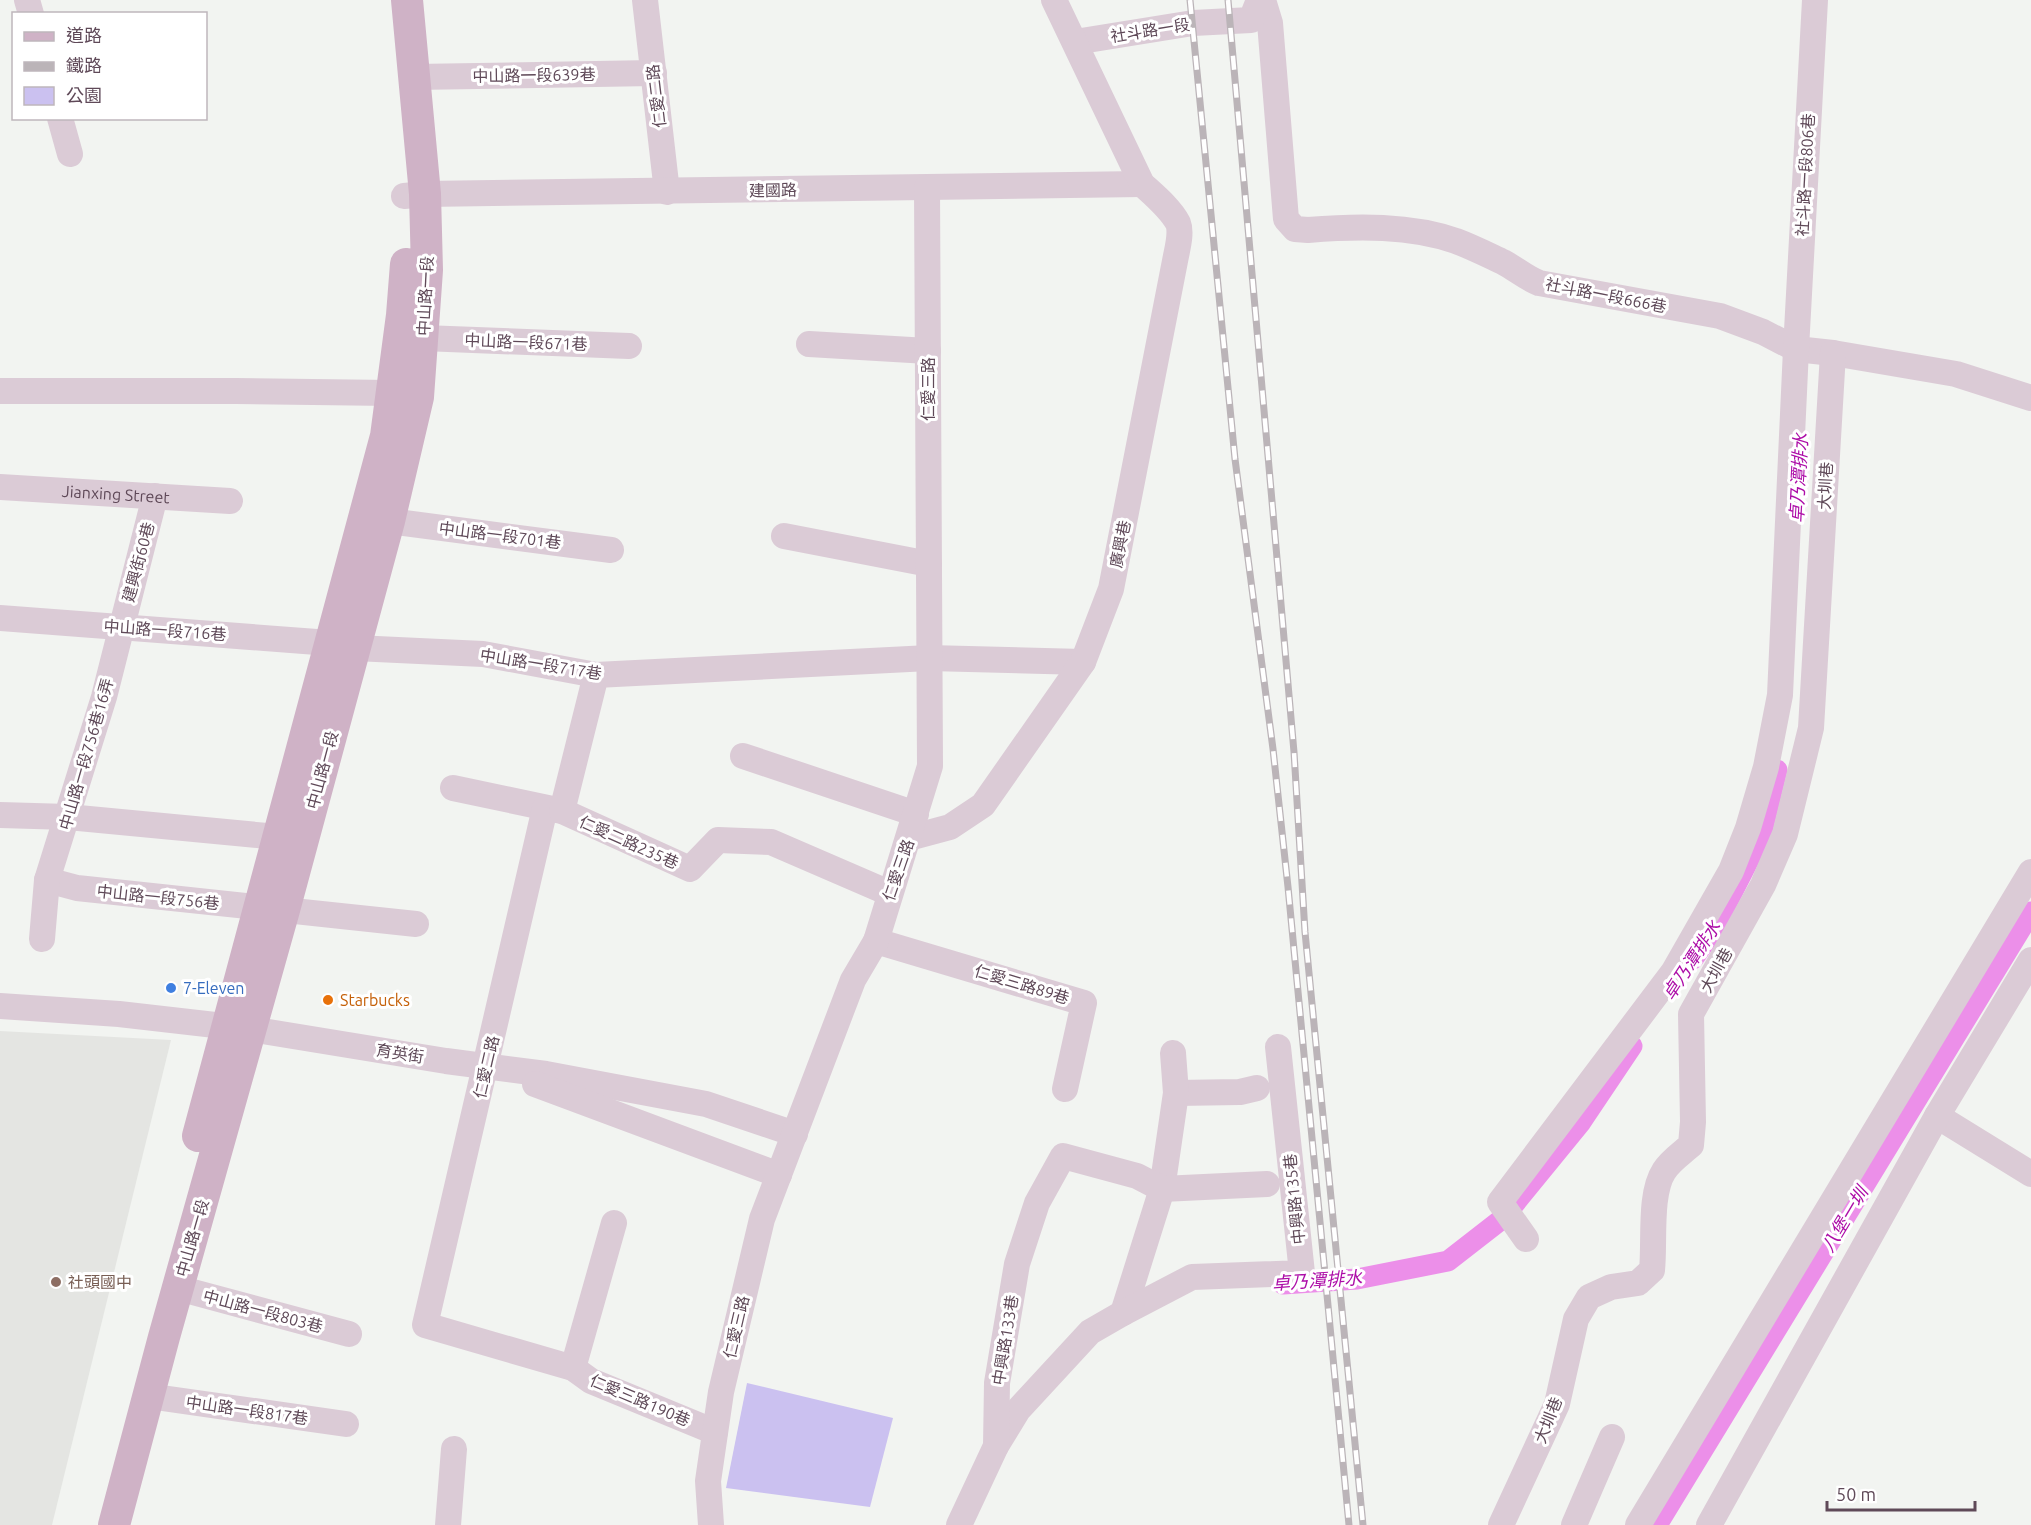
<svg xmlns="http://www.w3.org/2000/svg" width="2031" height="1525" viewBox="0 0 2031 1525" font-family="Ubuntu,'Noto Sans TC',sans-serif">
<style>
.education{fill:#e4e5e2}
.green{fill:#cbc1f0}
.lines{fill:none;stroke-linecap:round;stroke-linejoin:round}
.canal{stroke:#ec8fe9;stroke-width:21}
.minor{stroke:#dbcbd6;stroke-width:26}
.major{stroke:#cfb2c6;stroke-width:32}
.rail-casing{stroke:#bbb4b8;stroke-width:7}
.rail{stroke:#fff;stroke-width:4.5;stroke-dasharray:14;stroke-linecap:butt}
.shop-dot{fill:#3f7fe0;stroke:#fff;stroke-width:2}
.food-dot{fill:#e8710a;stroke:#fff;stroke-width:2}
.education-dot{fill:#8d6e63;stroke:#fff;stroke-width:2}
.labels{text-anchor:middle;dominant-baseline:central;stroke-width:6;stroke-linejoin:round;paint-order:stroke}
.street-label{font-size:16px;fill:#5f4958;stroke:#fff}
.shop-label{font-size:16px;fill:#366cbe;stroke:#fff;text-anchor:start}
.food-label{font-size:16px;fill:#c56008;stroke:#fff;text-anchor:start}
.education-label{font-size:16px;fill:#785e54;stroke:#fff;text-anchor:start}
.water-label{font-size:18px;font-style:italic;fill:#ad0ea8;stroke:#fff}
</style>
<rect width="100%" height="100%" fill="#f2f4f1"/>
<!-- education -->
<path class="education" d="M 0,1031 L 171,1040 L 52,1525 L 0,1525 Z"/>
<!-- green -->
<path class="green" d="M 747,1383 L 893,1418 L 870,1507 L 726,1488 Z"/>
<g class="lines">
<!-- canal -->
<path class="canal" d="M 1693,959 L 1712,932 L 1761,836 L 1777,770
M 1283,1284 L 1357,1279 L 1448,1261 L 1502,1219 L 1581,1122 L 1632,1046
M 1657,1525 L 2031,912"/>
<!-- minor -->
<g class="minor">
<path d="M 27,0 L 31,14"/>
<path d="M 645,0 L 667,192"/>
<path d="M 1263,0 L 1270,23 L 1286,219 L 1295,229 L 1308,230 C 1357,226 1410,225 1456,241 C 1472,247 1488,255 1503,262 C 1516,269 1526,278 1539,283 L 1720,316 L 1763,332 L 1796,349 L 1833,353 L 1956,374 L 2031,398"/>
<path d="M 1075,42 L 1193,23 L 1251,20 L 1259,0"/>
<path d="M 414,77 L 654,73"/>
<path d="M 60,118 L 70,154"/>
<path d="M 404,196 L 425,194 L 1142,184"/>
<path d="M 423,338 L 629,346"/>
<path d="M 809,344 L 928,351"/>
<path d="M 0,391 L 236,391 L 391,393 L 409,396"/>
<path id="s1" d="M 0,487 L 230,501"/>
<path d="M 389,521 L 611,550"/>
<path d="M 784,536 L 929,564"/>
<path d="M 0,618 L 330,643 L 355,648 L 483,654 L 596,675 L 929,658 L 1083,662"/>
<path d="M 743,756 L 916,814"/>
<path d="M 453,788 L 562,811 L 690,869 L 718,840 L 771,842 L 889,893"/>
<path d="M 545,808 L 425,1325 L 573,1368 L 591,1381 L 715,1432"/>
<path d="M 562,811 L 596,675"/>
<path d="M 0,815 L 68,817 L 278,837"/>
<path d="M 909,838 L 950,827 L 983,805 L 1083,662 L 1111,589 L 1175,261 C 1177,250 1182,233 1178,223 C 1170,208 1154,195 1142,184 L 1054,0"/>
<path d="M 47,880 L 77,888 L 416,924"/>
<path d="M 42,939 L 47,880 L 104,697 L 155,496"/>
<path d="M 876,941 L 1084,1003 L 1065,1089"/>
<path d="M 0,1006 L 119,1014 L 250,1029 L 446,1061 L 546,1074 L 706,1104 L 795,1134"/>
<path d="M 535,1084 L 779,1175"/>
<path d="M 1176,1093 L 1240,1092 L 1257,1088"/>
<path d="M 1937,1116 L 2031,1174"/>
<path d="M 1526,1239 L 1500,1202 L 1674,971 L 1731,871 L 1748,828 L 1766,767 L 1780,695 L 1796,349 L 1815,0"/>
<path d="M 178,1288 L 349,1334"/>
<path d="M 1123,1313 L 1162,1189 L 1176,1093 L 1173,1053"/>
<path d="M 573,1368 L 614,1223"/>
<path d="M 148,1396 L 346,1424"/>
<path d="M 996,1446 L 1018,1410 L 1090,1332 L 1123,1313 L 1192,1277 L 1302,1273 L 1278,1047"/>
<path d="M 448,1525 L 454,1449"/>
<path d="M 711,1525 L 708,1481 L 721,1392 L 762,1219 L 853,980 L 876,941 L 930,766 L 927,188"/>
<path d="M 959,1525 L 996,1446 L 997,1383 L 1017,1264 L 1037,1203 L 1063,1156 L 1137,1176 L 1162,1189 L 1267,1184"/>
<path d="M 1501,1525 L 1557,1404 L 1576,1319 L 1589,1297 L 1611,1287 L 1638,1283 L 1652,1270 C 1655,1242 1649,1194 1664,1171 C 1670,1161 1682,1153 1691,1145 L 1693,1122 L 1691,1014 L 1763,885 L 1785,834 L 1811,728 L 1833,353"/>
<path d="M 1574,1525 L 1612,1437"/>
<path d="M 1638,1525 L 2031,872"/>
<path d="M 1709,1525 L 1937,1116 L 2031,960"/>
</g>
<!-- major -->
<path class="major" d="M 198,1136 L 386,436 L 402,315 L 406,264
M 114,1525 L 164,1337 L 284,910 L 389,521 L 418,397 L 427,270 L 425,194 L 407,0"/>
<!-- rail casing -->
<g class="rail-casing">
<path id="rail" d="M 1190,0 L 1235,459 L 1273,749 L 1288,887 L 1349,1525
M 1228,0 L 1294,752 L 1305,932 L 1363,1525"/>
</g>
<!-- rail -->
<use href="#rail" class="rail"/>
</g>
<!-- markers -->
<circle class="shop-dot" cx="171" cy="988" r="6"/>
<circle class="food-dot" cx="328" cy="1000" r="6"/>
<circle class="education-dot" cx="56" cy="1282" r="6"/>
<g class="labels">
<!-- street labels -->
<g class="street-label">
<text transform="translate(1150 30) rotate(-9)">社斗路一段</text>
<text transform="translate(534 75) rotate(-1)">中山路一段639巷</text>
<text transform="translate(656 96) rotate(-97)">仁愛二路</text>
<text transform="translate(1805 175) rotate(-87)">社斗路一段806巷</text>
<text transform="translate(773 190) rotate(-1)">建國路</text>
<text transform="translate(1606 295) rotate(11)">社斗路一段666巷</text>
<text transform="translate(425 296) rotate(-87)">中山路一段</text>
<text transform="translate(526 342) rotate(2)">中山路一段671巷</text>
<text transform="translate(928 389) rotate(-90)">仁愛三路</text>
<text transform="translate(1825 486) rotate(-87)">大圳巷</text>
<text stroke="none"><textPath href="#s1" startOffset="116">Jianxing Street</textPath></text>
<text transform="translate(500 535) rotate(7)">中山路一段701巷</text>
<text transform="translate(1120 544) rotate(-79)">廣興巷</text>
<text transform="translate(138 562) rotate(-75)">建興街60巷</text>
<text transform="translate(165 630) rotate(4)">中山路一段716巷</text>
<text transform="translate(541 664) rotate(9)">中山路一段717巷</text>
<text transform="translate(86 754) rotate(-74)">中山路一段756巷16弄</text>
<text transform="translate(322 770) rotate(-75)">中山路一段</text>
<text transform="translate(629 842) rotate(24)">仁愛二路235巷</text>
<text transform="translate(898 870) rotate(-71)">仁愛三路</text>
<text transform="translate(158 897) rotate(6)">中山路一段756巷</text>
<text transform="translate(1716 970) rotate(-61)">大圳巷</text>
<text transform="translate(1022 984) rotate(17)">仁愛三路89巷</text>
<text transform="translate(400 1053) rotate(9)">育英街</text>
<text transform="translate(486 1067) rotate(-77)">仁愛二路</text>
<text transform="translate(1294 1199) rotate(-96)">中興路135巷</text>
<text transform="translate(192 1238) rotate(-74)">中山路一段</text>
<text transform="translate(263 1311) rotate(15)">中山路一段803巷</text>
<text transform="translate(736 1327) rotate(-77)">仁愛三路</text>
<text transform="translate(1005 1340) rotate(-81)">中興路133巷</text>
<text transform="translate(640 1400) rotate(23)">仁愛三路190巷</text>
<text transform="translate(247 1410) rotate(8)">中山路一段817巷</text>
<text transform="translate(1548 1420) rotate(-68)">大圳巷</text>
</g>
<!-- shop labels -->
<g class="shop-label">
<text x="183" y="988">7-Eleven</text>
</g>
<!-- food labels -->
<g class="food-label">
<text x="340" y="1000">Starbucks</text>
</g>
<!-- education labels -->
<g class="education-label">
<text x="68" y="1282">社頭國中</text>
</g>
<!-- water labels -->
<g class="water-label">
<text transform="translate(1798 478) rotate(-87)">卓乃潭排水</text>
<text transform="translate(1691 960) rotate(-57)">卓乃潭排水</text>
<text transform="translate(1844 1219) rotate(-59)">八堡一圳</text>
<text transform="translate(1317 1280) rotate(-4)">卓乃潭排水</text>
</g>
</g>
<!-- legend -->
<rect x="12" y="12" width="195" height="108" fill="#ffffff" stroke="#bfb6bc" stroke-width="1.5"/>
<rect x="24" y="32" width="30" height="9" fill="#cfb2c6" stroke="#bfb6bc" stroke-width="1.5"/>
<text x="66" y="42" font-size="18" fill="#5f4958">道路</text>
<rect x="24" y="62" width="30" height="9" fill="#bbb4b8" stroke="#bfb6bc" stroke-width="1.5"/>
<text x="66" y="72" font-size="18" fill="#5f4958">鐵路</text>
<rect x="24" y="87" width="30" height="18" fill="#cbc1f0" stroke="#bfb6bc" stroke-width="1.5"/>
<text x="66" y="102" font-size="18" fill="#5f4958">公園</text>
<!-- scale -->
<path d="M1827 1501v9h148v-9" fill="none" stroke="#5f4958" stroke-width="3"/>
<text x="1836" y="1501" font-size="18" fill="#5f4958" stroke="#ffffff" stroke-width="4.5" paint-order="stroke">50 m</text>
</svg>
